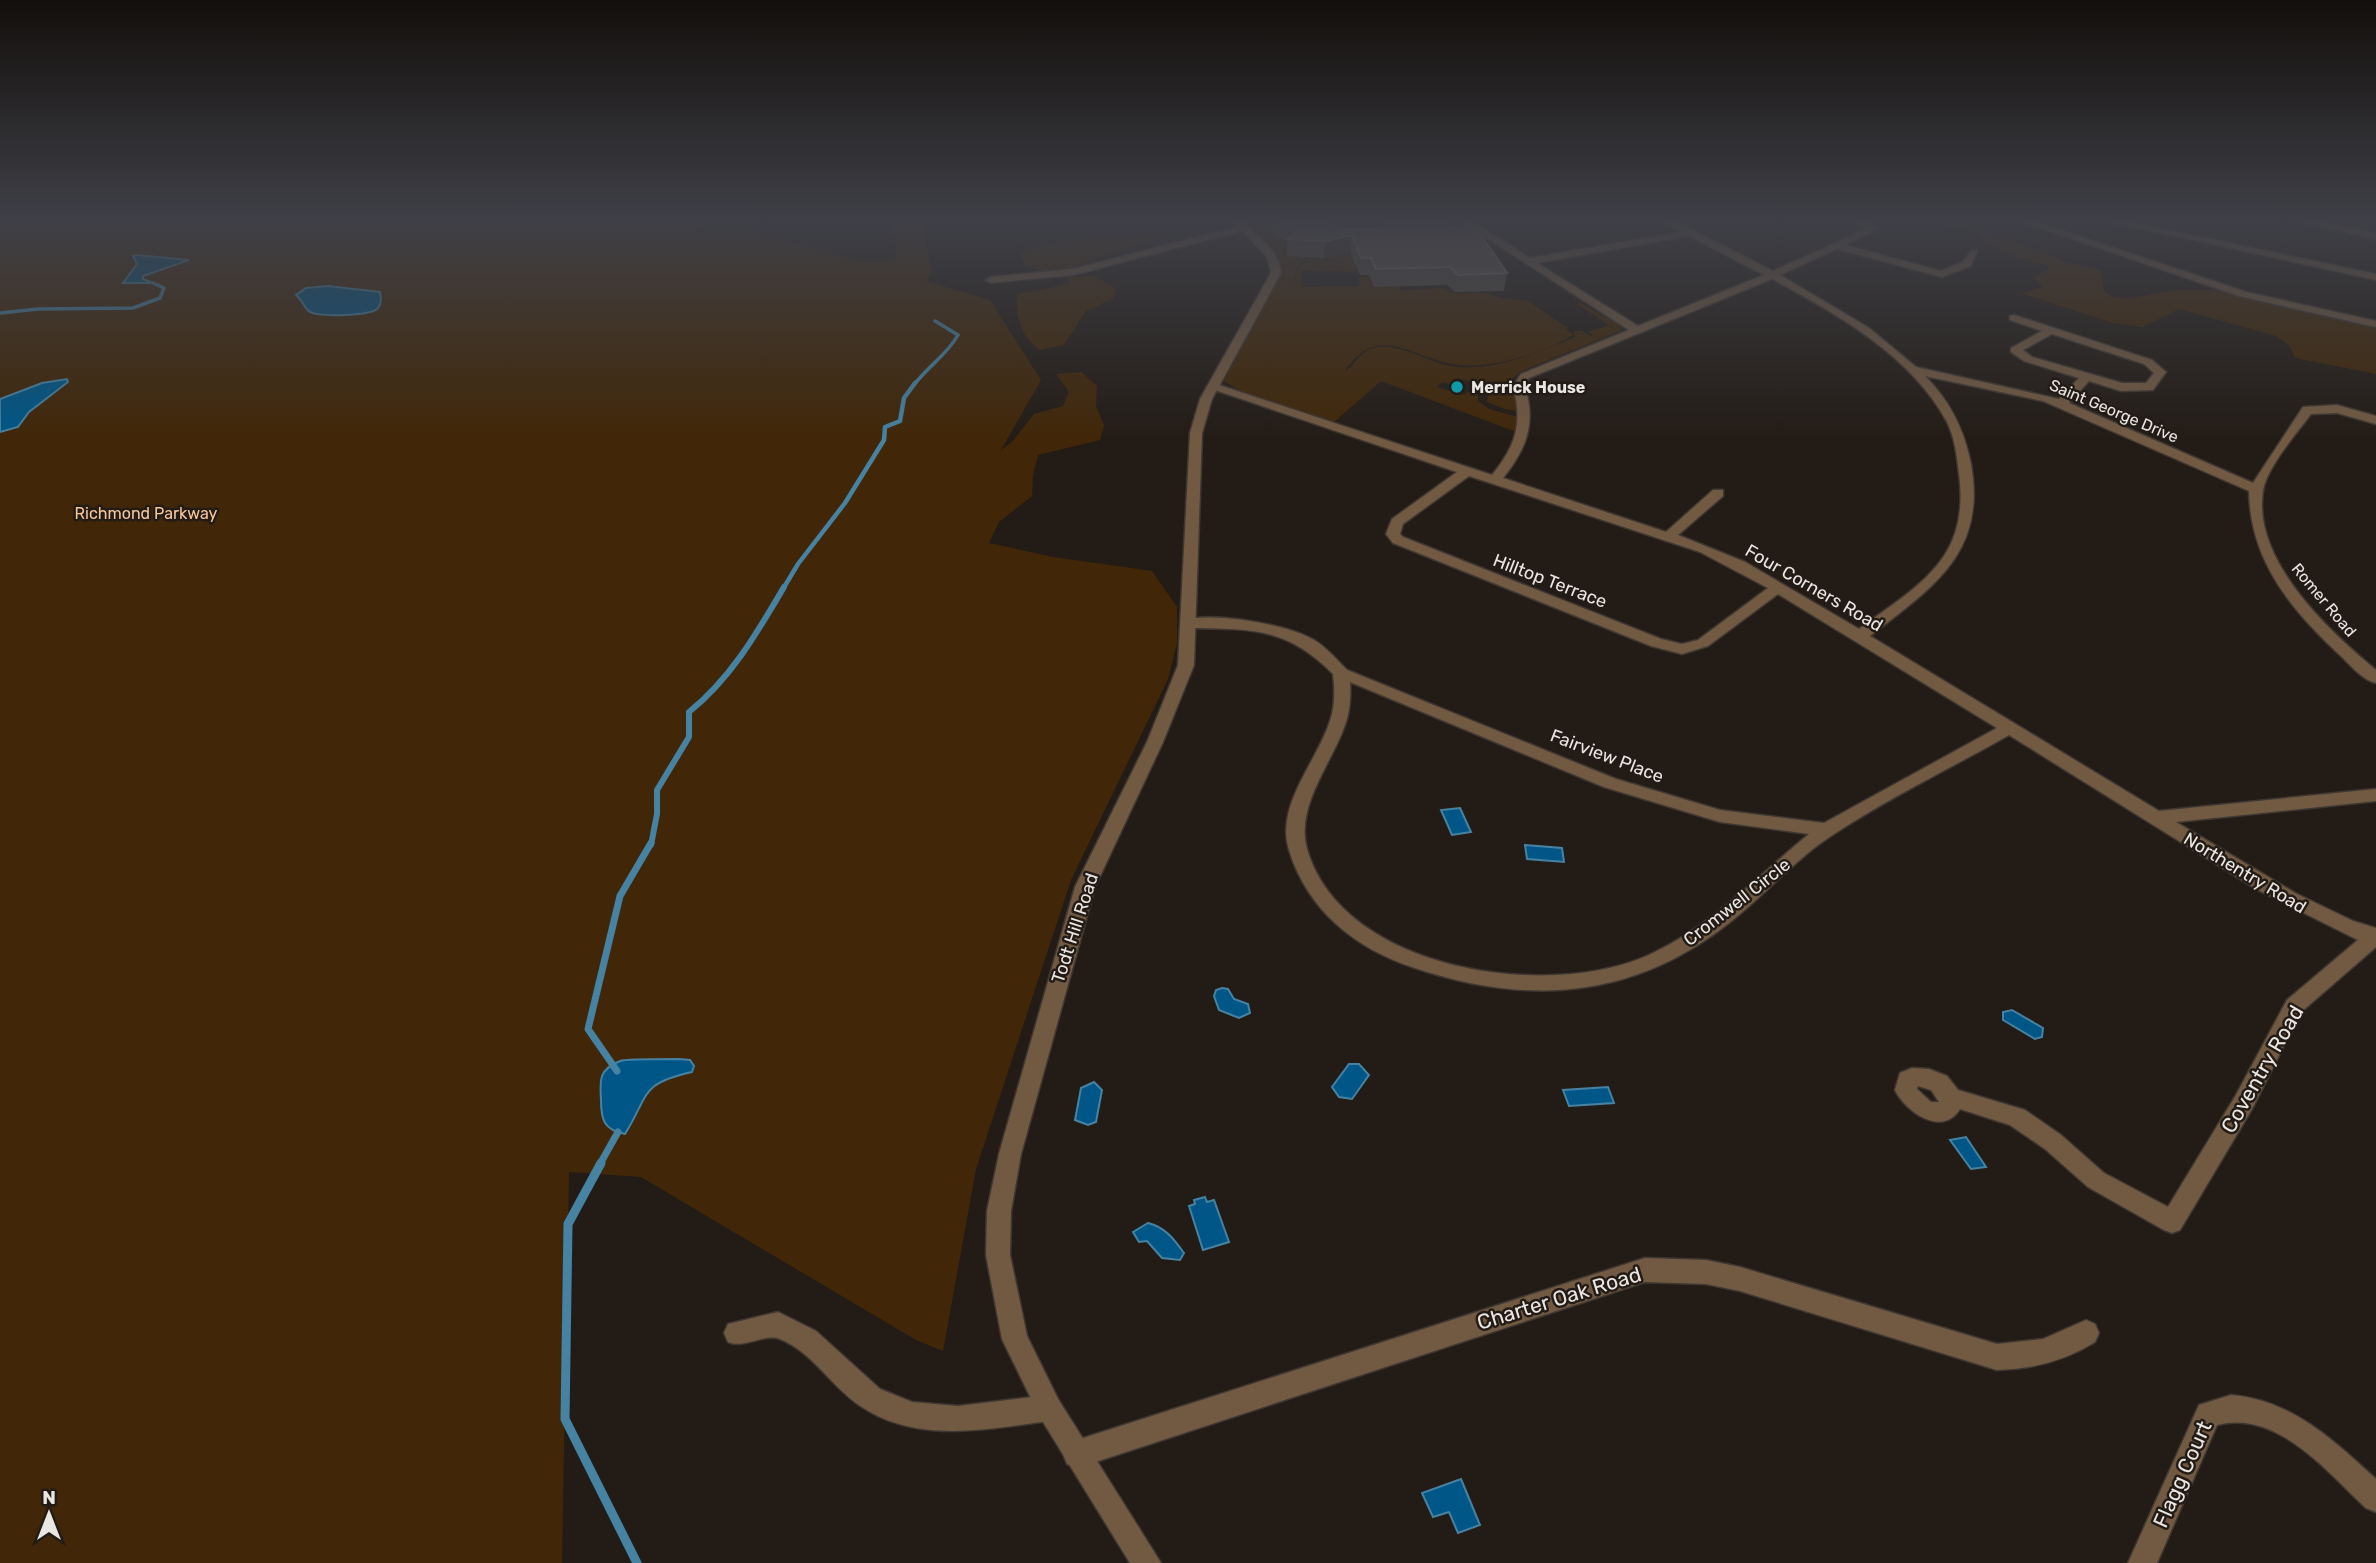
<svg xmlns="http://www.w3.org/2000/svg" width="2376" height="1563" viewBox="0 0 2376 1563" font-family="Rubik,sans-serif">
<style>
.green{fill:#412708}
.water{fill:#005787;stroke:#4682a2;stroke-width:2}
.lines{fill:none;stroke-linecap:round;stroke-linejoin:round}
.stream-far4{stroke:#4682a2;stroke-width:3.5}
.stream-far3{stroke:#4682a2;stroke-width:4.5}
.stream-far2{stroke:#4682a2;stroke-width:6}
.stream-far1{stroke:#4682a2;stroke-width:7}
.stream{stroke:#4682a2;stroke-width:9}
.minor-casing{stroke:#3f3832;stroke-width:3}
.tertiary-casing{stroke:#3f3832;stroke-width:3}
.minor{fill:#725a42;fill-rule:evenodd}
.tertiary{fill:#725a42;fill-rule:evenodd}
.wall{fill:#504942}
.shaded-wall{fill:#373029}
.building{fill:#605a53;stroke:#767069;stroke-width:2}
.culture-dot{fill:#0f9aa8;stroke:#231c16;stroke-width:2.5}
.labels{text-anchor:middle;dominant-baseline:central;stroke-width:5;stroke-linejoin:round;paint-order:stroke}
.far-poi-label{font-size:16px;font-weight:bold;fill:#eae6e1;stroke:#231c16;text-anchor:start}
.far-street-label{font-size:16px;fill:#eae6e1;stroke:#231c16}
.far-park-label{font-size:16px;fill:#f7c798;stroke:#231c16}
.street-label{font-size:18px;fill:#eae6e1;stroke:#231c16}
.near-street-label{font-size:21px;fill:#eae6e1;stroke:#231c16}
</style>
<rect width="100%" height="100%" fill="#231c16"/>
<!-- green -->
<path class="green" d="M 0,220 L 705,220 L 708,225 L 694,231 L 747,230 L 853,260 L 894,260 L 897,253 L 893,220 L 921,221 L 932,273 L 926,281 L 990,300 L 1041,380 L 1001,450 L 1012,442 L 1034,414 L 1063,406 L 1069,392 L 1056,374 L 1081,372 L 1097,386 L 1096,406 L 1104,425 L 1100,440 L 1038,455 L 1033,474 L 1032,496 L 999,522 L 989,543 L 1053,557 L 1152,571 L 1177,607 L 1177,643 L 1168,679 L 1071,880 L 976,1169 L 943,1351 L 916,1340 L 641,1177 L 569,1172 L 562,1563 L 0,1563 Z
M 1929,220 L 1949,220 L 2061,259 L 2060,261 L 2101,270 L 2104,291 L 2113,297 L 2126,299 L 2177,290 L 2219,290 L 2376,327 L 2376,374 L 2295,358 L 2289,345 L 2276,336 L 2179,309 L 2143,327 L 2113,323 L 2021,293 L 2044,287 L 2033,278 L 2050,268 L 2048,266 C 2026,259 1991,253 1978,233 Z
M 1274,222 L 1297,229 L 1285,237 L 1306,257 L 1297,267 L 1291,287 L 1299,267 L 1309,258 L 1347,263 L 1324,258 L 1340,254 L 1342,245 L 1370,263 L 1371,272 L 1328,271 L 1310,259 L 1326,271 L 1301,270 L 1302,287 L 1360,286 L 1357,277 L 1370,276 L 1374,287 L 1399,286 L 1401,290 L 1442,288 L 1451,293 L 1487,293 L 1501,298 L 1528,301 L 1568,328 L 1565,329 L 1573,335 C 1544,353 1495,368 1460,365 C 1415,361 1379,319 1345,371 C 1355,366 1360,351 1373,348 C 1399,342 1421,359 1445,365 C 1488,375 1536,353 1575,337 L 1574,332 L 1580,330 L 1591,336 L 1594,335 L 1588,332 L 1609,325 L 1577,304 L 1579,302 L 1618,324 L 1622,330 L 1520,372 L 1514,377 L 1513,385 L 1489,387 L 1479,393 L 1469,390 L 1475,383 L 1457,378 L 1450,384 L 1442,382 L 1437,387 L 1464,395 L 1468,392 L 1478,394 L 1478,401 L 1489,409 L 1522,418 L 1519,433 L 1381,381 L 1333,423 L 1238,390 L 1224,381 L 1282,270 L 1274,250 L 1249,227 Z
M 1153,234 L 1165,237 L 1073,267 L 1045,272 L 1026,266 L 1019,254 C 1059,237 1110,235 1153,234 Z
M 1095,276 L 1116,289 L 1114,298 L 1086,311 L 1064,345 L 1039,350 C 1021,336 1015,316 1017,294 L 1069,284 L 1068,277 Z
M 1498,390 L 1514,390 L 1520,411 L 1504,409 L 1487,402 L 1488,396 Z"/>
<!-- water -->
<path class="water" d="M 133,256 L 137,255 L 189,260 L 143,276 L 143,279 L 153,283 L 123,283 L 137,264 Z
M 328,286 L 380,292 C 381,297 382,305 377,309 C 369,316 319,317 310,312 C 305,309 302,300 296,295 L 306,288 Z
M 67,379 L 68,382 L 29,412 L 18,427 L 0,432 L 0,399 L 42,383 Z
M 1460,808 L 1471,832 L 1452,835 L 1441,810 Z
M 1525,845 L 1562,848 L 1564,862 L 1527,859 Z
M 1222,988 L 1228,989 L 1234,999 L 1248,1004 L 1250,1013 L 1239,1018 L 1219,1010 L 1214,996 L 1216,990 Z
M 2012,1010 L 2043,1028 L 2042,1037 L 2035,1039 L 2003,1020 L 2003,1012 Z
M 679,1059 L 690,1060 L 694,1066 L 692,1072 C 639,1084 650,1094 625,1134 C 604,1130 601,1120 601,1100 C 600,1080 598,1070 620,1061 C 624,1059 669,1059 679,1059 Z
M 1349,1064 L 1359,1064 L 1369,1075 L 1352,1099 L 1339,1097 L 1332,1087 Z
M 1094,1082 L 1102,1090 L 1096,1122 L 1088,1125 L 1075,1120 L 1081,1088 Z
M 1608,1087 L 1614,1103 L 1569,1106 L 1563,1090 Z
M 1966,1137 L 1986,1167 L 1971,1169 L 1950,1140 Z
M 1205,1197 L 1207,1202 L 1214,1200 L 1229,1242 L 1203,1250 L 1189,1206 L 1195,1204 L 1194,1200 Z
M 1148,1223 C 1165,1227 1174,1239 1184,1253 L 1180,1260 L 1162,1258 L 1147,1241 L 1139,1242 L 1133,1232 Z
M 1461,1479 L 1480,1525 L 1458,1533 L 1449,1512 L 1433,1517 L 1422,1493 Z"/>
<g class="lines">
<!-- stream-far4 -->
<path class="stream-far4" d="M 0,313 L 38,309 L 133,308 L 160,298 L 164,288 L 153,283
M 914,385 C 928,366 947,355 958,335 L 935,321"/>
<!-- stream-far3 -->
<path class="stream-far3" d="M 783,589 L 798,564 L 845,503 L 884,440 L 885,427 L 900,421 L 904,398 L 915,383"/>
<!-- stream-far2 -->
<path class="stream-far2" d="M 651,845 L 657,814 L 657,790 L 689,737 L 689,712 C 731,678 757,633 784,587"/>
<!-- stream-far1 -->
<path class="stream-far1" d="M 617,1071 L 588,1029 L 620,896 L 651,843
M 600,1164 L 618,1132"/>
<!-- stream -->
<path class="stream" d="M 601,1163 L 568,1224 L 565,1419 L 637,1563"/>
<!-- minor casing -->
<g class="minor-casing">
<path id="minor" d="M 1459,220 L 1470,220 L 1530,258 L 1681,232 L 1662,220 L 1674,220 L 1773,271 L 1866,229 L 1854,220 L 1865,220 L 1878,229 L 1845,245 L 1941,271 L 1963,262 L 1971,251 L 1977,251 L 1971,266 L 1942,277 L 1837,249 L 1780,275 L 1869,328 L 1916,367 L 2059,399 L 2079,378 L 2024,361 L 2011,352 L 2011,348 L 2042,331 L 2010,320 L 2010,316 L 2014,315 L 2152,360 L 2166,372 L 2153,390 L 2121,391 L 2089,381 L 2069,403 L 2253,483 L 2303,407 L 2337,405 L 2376,416 L 2376,424 L 2337,413 L 2311,414 C 2297,433 2266,468 2263,491 C 2252,560 2328,630 2376,670 L 2376,683 C 2363,680 2351,666 2342,657 C 2292,611 2250,561 2249,491 L 2043,401 L 1925,376 C 1950,401 1964,429 1971,464 C 1987,553 1933,587 1870,636 L 2159,811 L 2376,789 L 2376,801 L 2176,822 L 2297,894 L 2353,921 L 2376,928 L 2376,947 L 2301,1012 L 2252,1109 L 2180,1230 L 2172,1233 L 2164,1230 L 2088,1187 L 2045,1149 L 2010,1125 L 1960,1109 C 1942,1138 1905,1111 1895,1090 L 1900,1073 L 1912,1068 L 1929,1069 L 1947,1076 L 1958,1090 L 2025,1110 L 2061,1135 L 2104,1173 L 2168,1207 L 2236,1095 L 2287,1000 L 2358,940 L 2256,889 L 2009,735 C 1951,768 1890,797 1834,834 C 1796,858 1765,895 1729,923 C 1633,999 1528,1006 1415,968 C 1356,949 1308,911 1289,850 C 1275,805 1317,762 1330,721 C 1335,706 1335,690 1333,674 C 1287,627 1251,629 1189,628 L 1184,626 L 1181,623 L 1184,620 C 1213,612 1287,624 1314,640 C 1326,647 1336,659 1347,670 L 1616,779 L 1720,810 L 1824,823 L 1997,728 L 1778,594 L 1708,646 L 1682,654 L 1651,646 L 1393,543 L 1386,534 L 1392,519 L 1457,472 L 1206,387 L 1216,384 L 1492,475 C 1516,446 1523,423 1513,386 L 1521,374 L 1629,330 ZM 1689,236 L 1764,275 L 1638,326 L 1537,263 ZM 1772,279 C 1836,313 1912,356 1947,422 C 1955,438 1957,457 1959,474 C 1963,502 1960,532 1944,556 C 1923,587 1888,607 1859,629 L 1745,562 L 1678,535 L 1723,496 L 1723,490 L 1713,490 L 1666,532 L 1503,478 C 1527,448 1536,424 1525,386 L 1529,378 ZM 2052,334 L 2144,364 L 2154,373 L 2146,383 L 2122,383 L 2032,357 L 2023,350 ZM 1469,476 L 1700,552 L 1768,588 L 1698,640 L 1682,644 L 1661,639 L 1403,537 L 1400,534 L 1403,524 ZM 1350,682 L 1604,787 L 1720,822 L 1809,834 C 1759,875 1712,925 1653,953 C 1553,1002 1342,972 1307,849 C 1295,806 1332,763 1345,725 C 1350,711 1351,697 1350,682 ZM 1918,1086 L 1931,1090 L 1939,1102 L 1931,1102 L 1917,1089 Z
M 2017,220 L 2031,220 L 2246,292 L 2376,321 L 2376,327 L 2239,296 Z
M 2102,220 L 2121,220 L 2376,274 L 2376,280 Z
M 2294,220 L 2314,220 L 2376,233 L 2376,239 Z
M 1243,225 L 1246,226 L 1246,230 L 1073,275 L 991,283 L 986,280 L 991,277 L 1073,269 Z
M 1645,1258 L 1706,1260 L 1740,1267 L 1997,1344 L 2043,1339 L 2086,1320 L 2095,1324 L 2099,1333 L 2095,1342 C 2064,1361 2033,1369 1997,1370 L 1740,1291 L 1706,1284 L 1645,1282 L 1077,1468 L 1067,1464 L 1063,1454 L 1067,1444 L 1077,1440 Z
M 778,1312 L 816,1331 L 880,1389 L 912,1402 L 958,1406 L 1049,1395 L 1058,1399 L 1062,1408 L 1058,1417 L 1049,1421 C 987,1429 918,1444 862,1407 C 832,1388 813,1352 780,1339 C 764,1333 745,1349 728,1342 L 724,1333 L 728,1324 Z
M 2231,1395 C 2292,1400 2333,1440 2376,1479 L 2376,1512 L 2366,1508 C 2327,1472 2277,1409 2217,1425 L 2157,1563 L 2128,1563 L 2199,1405 Z"/>
</g>
<!-- tertiary casing -->
<g class="tertiary-casing">
<path id="tertiary" d="M 1232,220 L 1242,220 C 1257,236 1279,250 1281,273 L 1212,399 L 1202,433 L 1194,665 L 1163,742 L 1095,887 L 1021,1154 L 1011,1211 L 1010,1255 L 1027,1336 L 1058,1399 L 1161,1563 L 1130,1563 L 1040,1417 L 1002,1339 L 986,1255 L 987,1211 L 999,1154 L 1075,887 L 1147,742 L 1178,665 L 1190,433 L 1200,399 L 1271,273 L 1267,257 Z"/>
</g>
<!-- minor -->
<use href="#minor" class="minor"/>
<!-- tertiary -->
<use href="#tertiary" class="tertiary"/>
</g>
<!-- wall -->
<path class="wall" d="M 1273,220 L 1281,220 L 1349,232 L 1349,229 L 1385,228 L 1386,220 L 1448,227 L 1507,273 L 1504,291 L 1455,292 L 1447,285 L 1374,287 L 1369,275 L 1360,275 L 1350,252 L 1324,258 L 1287,256 L 1287,241 L 1273,233 Z"/>
<!-- shaded-wall -->
<path class="shaded-wall" d="M 1352,235 L 1350,252 L 1324,258 L 1325,241 Z"/>
<!-- building -->
<path class="building" d="M 1281,220 L 1320,220 L 1351,232 L 1349,229 L 1390,228 L 1386,220 L 1444,220 L 1448,227 L 1475,226 L 1507,273 L 1458,275 L 1450,267 L 1376,269 L 1371,258 L 1361,258 L 1352,235 L 1325,241 L 1288,239 L 1298,230 Z"/>
<!-- sky -->
<linearGradient id="sky" x2="0" y2="1"><stop stop-color="#130f0c"/><stop offset="0.5" stop-color="#3f4047"/><stop offset="1" stop-color="#3f4047" stop-opacity="0"/></linearGradient>
<rect width="2376" height="439" fill="url(#sky)"/>
<!-- markers -->
<circle class="culture-dot" cx="1457" cy="387" r="7"/>
<g class="labels">
<!-- far-poi labels -->
<g class="far-poi-label">
<text x="1471" y="387">Merrick House</text>
</g>
<!-- far-street labels -->
<g class="far-street-label">
<text transform="translate(2114 411) rotate(23)">Saint George Drive</text>
<text transform="translate(2324 600) rotate(50)">Romer Road</text>
</g>
<!-- far-park labels -->
<g class="far-park-label">
<text x="146" y="513">Richmond Parkway</text>
</g>
<!-- street labels -->
<g class="street-label">
<text transform="translate(1550 581) rotate(21)">Hilltop Terrace</text>
<text transform="translate(1814 588) rotate(30)">Four Corners Road</text>
<text transform="translate(1607 756) rotate(21)">Fairview Place</text>
<text transform="translate(2245 873) rotate(31)">Northentry Road</text>
<text transform="translate(1737 902) rotate(-38)">Cromwell Circle</text>
<text transform="translate(1075 928) rotate(-72)">Todt Hill Road</text>
</g>
<!-- near-street labels -->
<g class="near-street-label">
<text transform="translate(2262 1069) rotate(-60)">Coventry Road</text>
<text transform="translate(1559 1298) rotate(-17)">Charter Oak Road</text>
<text transform="translate(2182 1474) rotate(-66)">Flagg Court</text>
</g>
</g>
<!-- north arrow -->
<g transform="translate(49 1514)" stroke="#231c16" stroke-width="5" paint-order="stroke">
<path d="M0-5L12 26L0 18L-12 26Z" fill="#eae6e1"/>
<text y="-10" font-size="19" font-weight="bold" text-anchor="middle" fill="#eae6e1">N</text>
</g>
</svg>
